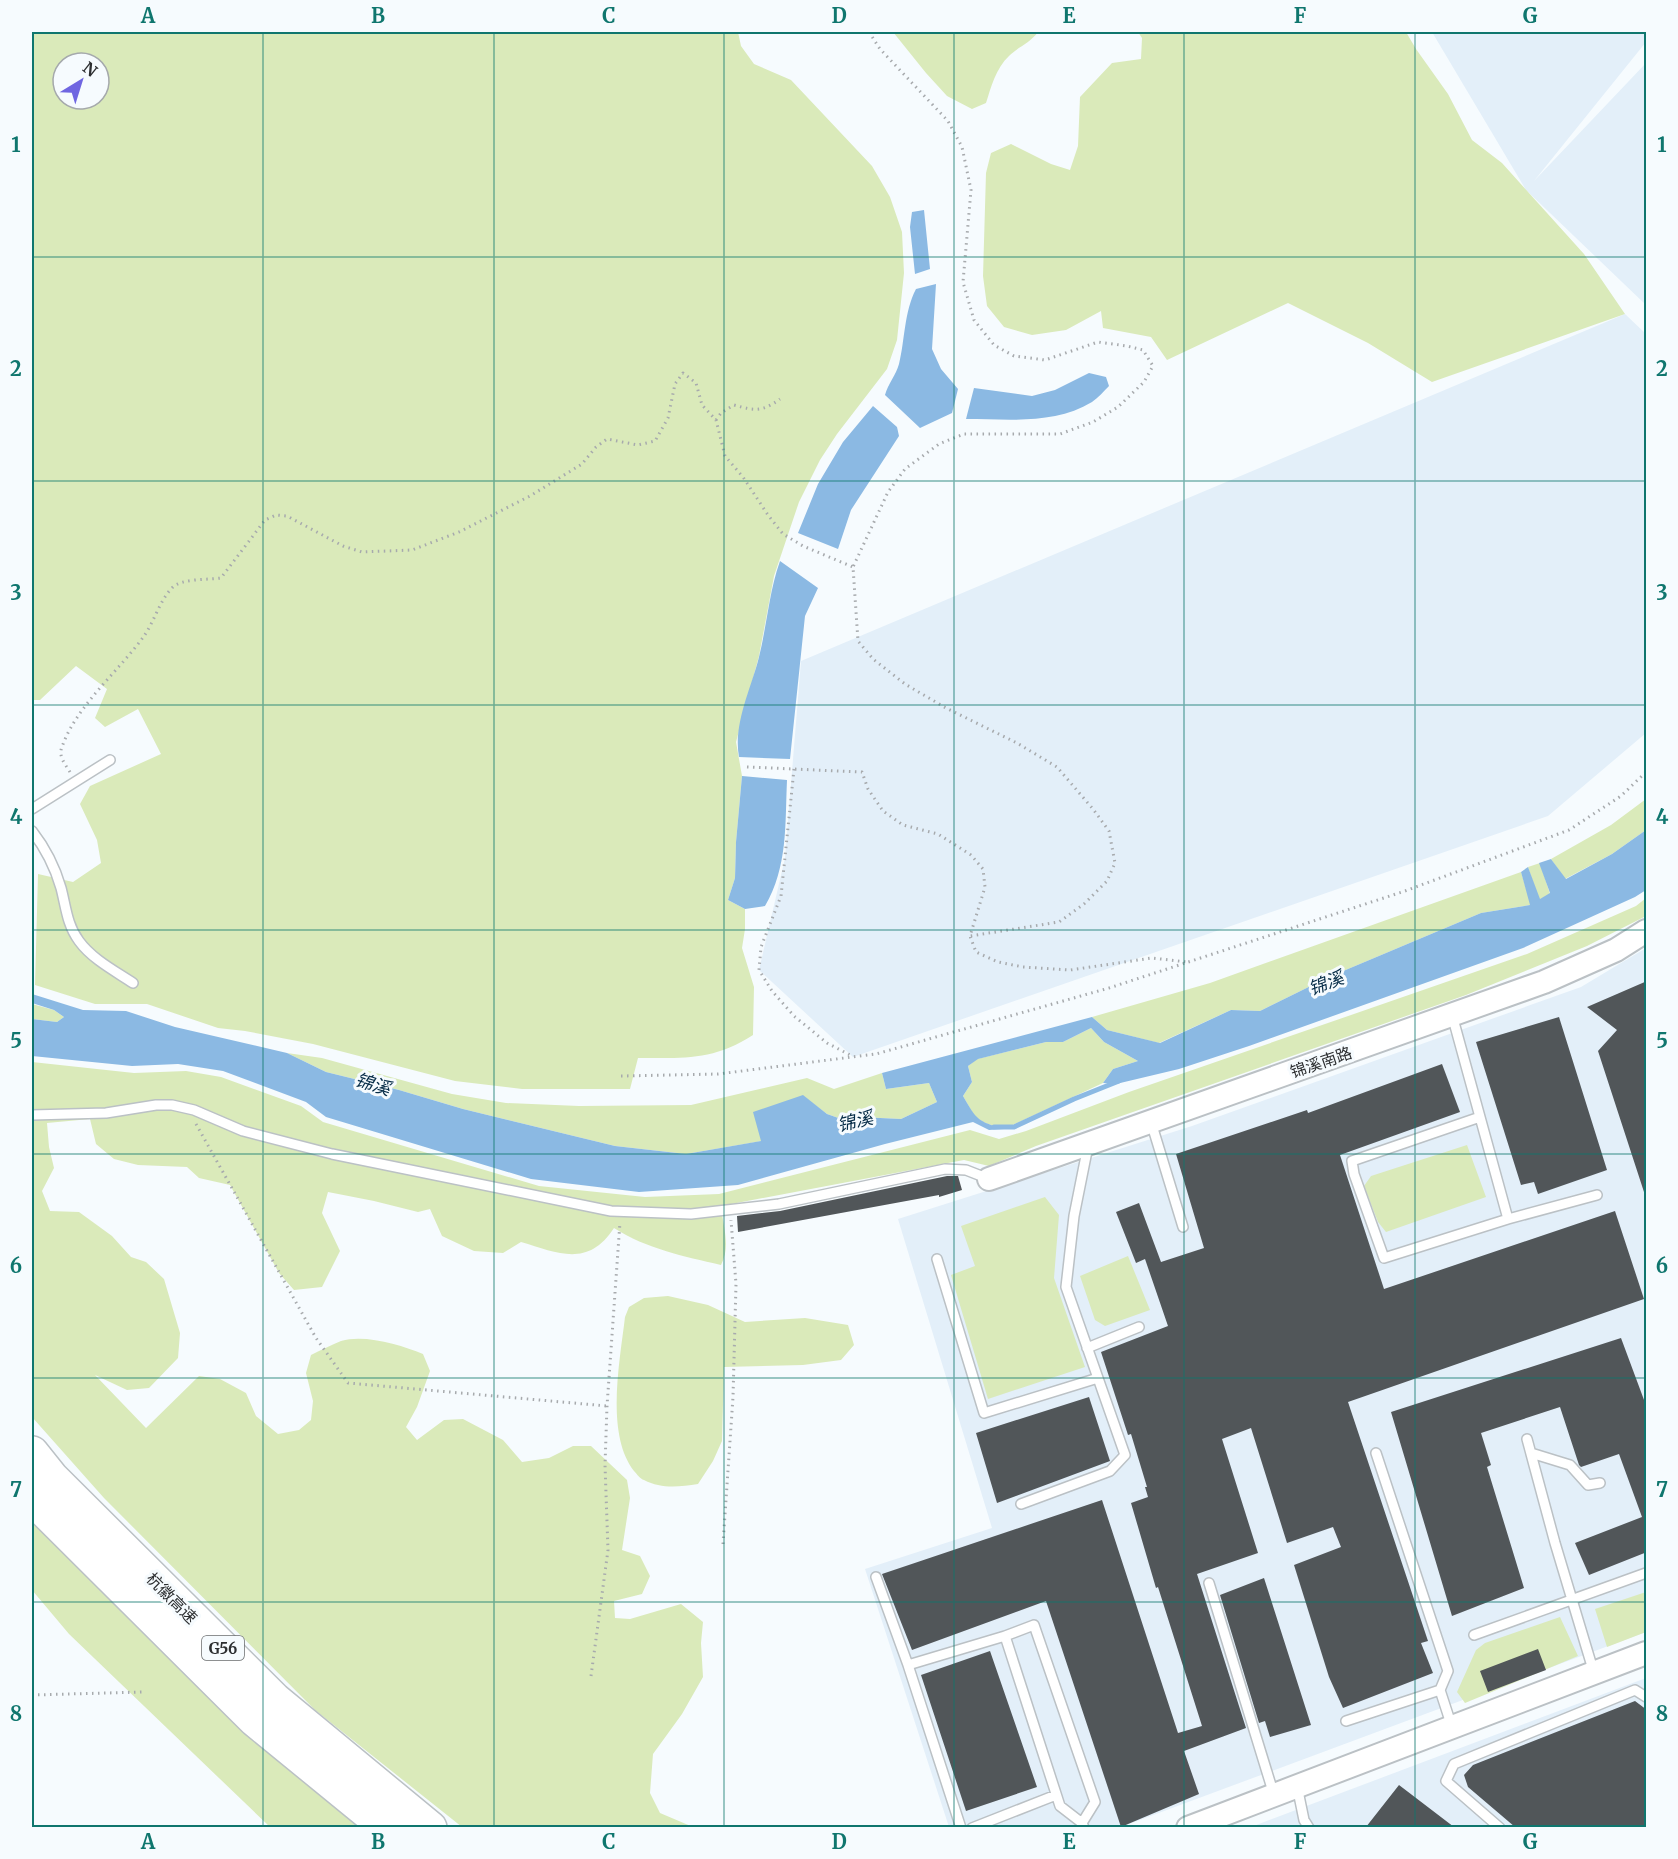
<svg xmlns="http://www.w3.org/2000/svg" width="1678" height="1859" viewBox="0 0 1678 1859" font-family="Merriweather,'Noto Sans SC',serif">
<style>
.built{fill:#e3eff9}
.green{fill:#daeaba;fill-rule:evenodd}
.water{fill:#8bb9e3}
.lines{fill:none;stroke-linecap:round;stroke-linejoin:round}
.stream{stroke:#8bb9e3;stroke-width:5}
.building{fill:#515659}
.service-casing{stroke:#bbc1c5;stroke-width:12}
.tertiary-casing{stroke:#bbc1c5;stroke-width:26}
.motorway-casing{stroke:#bbc1c5;stroke-width:36}
.path{stroke:#a7aaad;stroke-width:3;stroke-dasharray:1.5 4.5;stroke-linecap:butt}
.service{stroke:#fff;stroke-width:9}
.tertiary{stroke:#fff;stroke-width:22}
.motorway{stroke:#fff;stroke-width:33}
.grid{fill:none;stroke:#0f766e;stroke-width:1.5;stroke-opacity:0.55}
.labels{text-anchor:middle;dominant-baseline:central;stroke-width:6;stroke-linejoin:round;paint-order:stroke}
.shield{fill:#f6fbfe;stroke:#696c6e;stroke-width:1.5}
.shield-label{font-size:15px;font-weight:bold;fill:#2c2e30}
.street-label{font-size:16px;fill:#2c2e30;stroke:#f6fbfe}
.water-label{font-size:18px;font-style:italic;fill:#062c47;stroke:#f6fbfe}
.neatline{fill:none;stroke:#0f766e;stroke-width:2}
.grid-label{font-size:20px;text-anchor:middle;font-weight:bold;fill:#0f766e}
</style>
<rect width="100%" height="100%" fill="#f6fbfe"/>
<!-- built -->
<path class="built" d="M 1432,32 L 1646,32 L 1646,42 L 1534,181 L 1646,63 L 1646,305 L 1526,190 Z
M 1625,314 L 1646,334 L 1646,733 L 1548,816 L 853,1057 L 759,970 L 785,858 L 801,661 Z
M 1646,948 L 1646,1632 L 1121,1827 L 949,1827 L 865,1569 L 992,1528 L 898,1219 L 1192,1126 L 1581,987 Z
M 1646,1678 L 1646,1827 L 1251,1827 Z"/>
<!-- green -->
<path class="green" d="M 32,32 L 738,32 L 741,46 L 754,64 L 791,80 L 872,166 L 890,197 L 902,232 L 904,273 L 897,340 L 887,369 L 837,434 L 820,460 L 799,502 L 774,576 L 759,656 L 736,742 L 742,776 L 736,842 L 735,878 L 728,900 L 745,909 L 745,929 L 742,948 L 754,987 L 753,1035 C 713,1061 683,1058 638,1058 L 630,1089 L 522,1089 L 455,1081 L 313,1044 L 245,1031 L 218,1028 L 147,1004 L 95,1004 L 35,985 L 38,874 L 73,882 L 101,863 L 97,840 L 80,804 L 90,786 L 161,754 L 138,709 L 105,727 L 95,718 L 107,689 L 76,666 L 40,700 L 32,700 ZM 63,63 L 99,63 L 99,99 L 63,99 Z
M 893,32 L 1038,32 C 1030,43 1018,47 1009,56 C 996,68 991,87 986,103 L 972,109 L 947,96 L 926,73 Z
M 1138,32 L 1406,32 L 1416,49 L 1448,94 L 1472,140 L 1502,163 L 1584,254 L 1625,314 L 1432,382 L 1368,343 L 1288,303 L 1167,360 L 1151,337 L 1103,328 L 1101,311 L 1066,330 L 1032,335 L 1004,327 L 987,306 L 983,276 L 986,173 L 991,153 L 1011,144 L 1051,164 L 1070,170 L 1078,146 L 1080,97 L 1112,63 L 1141,59 L 1142,38 Z
M 1646,799 L 1646,830 L 1612,854 L 1565,879 L 1551,859 L 1611,825 Z
M 1540,863 L 1550,894 L 1539,900 L 1528,867 Z
M 1521,872 L 1531,905 L 1481,913 L 1329,977 L 1260,1011 L 1231,1010 L 1159,1043 L 1107,1030 L 1092,1017 L 1210,983 Z
M 1646,898 L 1646,916 L 1587,946 L 1466,995 L 1036,1146 L 989,1166 L 964,1160 L 721,1206 C 723,1227 731,1246 721,1265 C 683,1256 647,1249 614,1228 C 588,1268 558,1253 521,1242 L 503,1253 L 474,1251 L 442,1236 L 430,1209 L 418,1212 L 374,1201 L 328,1192 L 322,1213 L 340,1251 L 322,1287 L 294,1290 L 279,1273 L 230,1185 L 199,1178 L 187,1167 L 138,1165 L 114,1159 L 96,1144 L 90,1119 L 47,1123 L 49,1147 L 54,1168 L 42,1191 L 50,1211 L 79,1212 L 112,1236 L 131,1257 L 146,1262 L 164,1279 L 180,1333 L 178,1358 L 149,1388 L 127,1390 L 95,1375 L 146,1428 L 199,1376 L 220,1379 L 246,1393 L 256,1416 L 278,1434 L 299,1430 L 311,1420 L 313,1401 L 306,1373 L 311,1355 C 321,1350 331,1345 341,1341 C 365,1334 401,1345 423,1354 L 430,1371 L 417,1407 L 406,1427 L 417,1440 L 444,1420 L 463,1419 L 503,1440 L 522,1462 L 549,1458 L 573,1446 L 591,1446 L 627,1480 L 630,1498 L 622,1550 L 640,1556 L 650,1576 L 642,1594 L 614,1601 L 615,1618 L 630,1619 L 681,1604 L 703,1622 L 701,1643 L 703,1677 L 682,1714 L 653,1754 L 650,1793 L 660,1813 L 693,1827 L 462,1827 L 315,1710 L 104,1498 L 32,1417 L 32,1062 L 134,1073 L 186,1071 L 221,1077 L 301,1106 L 323,1122 L 539,1186 L 645,1197 L 719,1194 L 970,1130 L 999,1139 L 1026,1131 L 1129,1092 L 1527,954 L 1636,906 Z
M 32,1004 L 54,1010 L 64,1017 L 57,1022 L 32,1019 Z
M 1091,1028 L 1104,1042 L 1138,1061 L 1113,1069 L 1103,1083 L 1004,1129 L 985,1123 L 975,1117 L 963,1096 L 972,1082 L 968,1066 L 977,1059 L 1046,1042 L 1063,1042 Z
M 287,1053 L 322,1058 L 452,1094 L 506,1103 L 579,1106 L 691,1105 L 807,1078 L 834,1089 L 882,1073 L 886,1089 L 929,1083 L 937,1102 L 901,1119 L 859,1117 L 844,1120 L 827,1114 L 803,1096 L 762,1141 L 686,1154 L 615,1146 L 463,1109 L 399,1090 L 326,1072 Z
M 1467,1145 L 1486,1197 L 1386,1232 L 1378,1222 L 1364,1186 L 1371,1176 Z
M 1045,1197 L 1059,1215 L 1054,1278 L 1085,1367 L 988,1399 L 951,1275 L 975,1266 L 961,1226 Z
M 1128,1256 L 1150,1310 L 1105,1326 L 1095,1320 L 1080,1276 Z
M 668,1296 L 708,1305 L 745,1322 L 805,1318 L 848,1325 L 854,1345 L 841,1360 L 803,1365 L 724,1367 L 722,1441 L 713,1461 L 698,1484 C 679,1487 661,1489 644,1480 C 640,1479 637,1474 634,1471 C 605,1434 620,1360 625,1317 L 629,1307 L 644,1298 Z
M 32,1511 L 361,1827 L 270,1827 L 69,1634 L 32,1590 Z
M 1646,1592 L 1646,1632 L 1607,1647 L 1595,1609 Z
M 1560,1617 L 1578,1656 L 1465,1703 L 1457,1692 L 1476,1650 L 1485,1643 Z"/>
<!-- water -->
<path class="water" d="M 924,210 L 930,269 L 915,274 L 910,227 L 912,212 Z
M 936,284 L 932,349 L 941,369 L 958,389 L 952,413 L 920,428 L 885,395 C 888,384 896,375 899,364 C 905,340 904,312 916,289 Z
M 1089,373 L 1106,377 L 1109,386 C 1104,391 1098,398 1092,402 C 1054,425 1008,419 966,419 L 974,388 L 1032,396 L 1055,390 Z
M 873,406 L 897,427 L 899,436 L 851,510 L 838,549 L 798,533 L 818,484 L 843,442 Z
M 780,561 L 818,588 L 805,616 L 790,759 L 739,757 C 733,724 751,689 759,657 C 767,625 769,592 780,561 Z
M 742,776 L 787,780 C 785,824 788,867 765,906 L 745,909 L 728,900 L 735,878 L 736,842 Z
M 1646,830 L 1646,890 L 1635,897 L 1523,948 L 1249,1046 L 1179,1069 L 1116,1084 L 1103,1083 L 1113,1069 L 1138,1061 L 1104,1042 L 1091,1028 L 1063,1042 L 1046,1042 L 978,1059 L 968,1066 L 972,1082 L 963,1096 C 977,1120 977,1121 1004,1129 L 989,1130 L 973,1122 L 885,1144 L 738,1185 L 639,1192 L 531,1179 L 326,1117 L 306,1102 L 223,1071 L 178,1064 L 132,1066 L 32,1056 L 32,1019 L 57,1022 L 64,1017 L 54,1010 L 32,1003 L 32,994 L 83,1010 L 126,1011 L 175,1027 L 287,1053 L 326,1072 L 399,1090 L 463,1109 L 615,1146 L 686,1154 L 761,1141 L 753,1112 L 803,1095 L 827,1114 L 844,1120 L 859,1117 L 901,1119 L 937,1102 L 929,1083 L 886,1089 L 882,1073 L 1092,1017 L 1107,1030 L 1160,1043 L 1231,1010 L 1260,1011 L 1329,977 L 1481,913 L 1530,905 L 1521,872 L 1528,867 L 1540,899 L 1550,893 L 1539,863 L 1551,859 L 1566,879 L 1612,854 Z"/>
<g class="lines">
<!-- stream -->
<path class="stream" d="M 994,1127 L 1014,1127 L 1074,1099 L 1119,1081"/>
</g>
<!-- building -->
<path class="building" d="M 1647,981 L 1647,1191 L 1644,1192 L 1598,1051 L 1617,1030 L 1587,1007 Z
M 1559,1017 L 1607,1170 L 1538,1194 L 1534,1182 L 1521,1185 L 1476,1042 Z
M 1442,1064 L 1460,1112 L 1340,1155 L 1384,1289 L 1615,1211 L 1644,1299 L 1348,1402 L 1428,1641 L 1421,1643 L 1433,1673 L 1343,1708 L 1329,1677 L 1294,1565 L 1341,1547 L 1333,1527 L 1287,1543 L 1251,1428 L 1222,1439 L 1258,1553 L 1197,1574 L 1246,1728 L 1184,1751 L 1199,1794 L 1121,1827 L 1046,1601 L 912,1650 L 882,1574 L 1102,1500 L 1178,1733 L 1202,1726 L 1158,1587 L 1156,1588 L 1131,1503 L 1148,1497 L 1145,1487 L 1147,1487 L 1131,1434 L 1128,1435 L 1101,1352 L 1168,1326 L 1145,1259 L 1136,1263 L 1116,1212 L 1139,1203 L 1161,1262 L 1204,1248 L 1176,1154 L 1307,1110 L 1308,1113 Z
M 947,1176 L 958,1176 L 962,1190 L 939,1197 L 939,1195 L 738,1232 L 737,1216 L 780,1211 Z
M 1621,1338 L 1647,1408 L 1647,1552 L 1589,1575 L 1575,1543 L 1642,1517 L 1619,1454 L 1581,1467 L 1579,1465 L 1560,1407 L 1481,1433 L 1491,1465 L 1487,1467 L 1524,1588 L 1452,1616 L 1391,1412 Z
M 1089,1397 L 1110,1461 L 997,1503 L 976,1433 Z
M 1264,1578 L 1311,1725 L 1270,1737 L 1265,1721 L 1259,1723 L 1220,1595 Z
M 1538,1649 L 1546,1670 L 1488,1692 L 1480,1671 Z
M 990,1651 L 1037,1787 L 966,1811 L 921,1675 Z
M 1635,1701 L 1647,1710 L 1647,1827 L 1515,1827 L 1468,1787 L 1464,1775 L 1473,1765 Z
M 1399,1785 L 1454,1827 L 1366,1827 Z"/>
<g class="lines">
<!-- service casing -->
<g class="service-casing">
<path id="service" d="M 32,809 L 110,760
M 32,831 C 46,849 55,867 61,888 C 66,907 67,925 79,941 C 92,959 115,971 133,983
M 1452,1015 L 1508,1219
M 32,1115 L 106,1113 L 156,1105 L 172,1105 L 194,1110 L 243,1131 L 332,1154 L 611,1211 L 691,1214 L 779,1204 L 945,1169 L 966,1170 L 989,1179
M 1480,1117 L 1352,1161 L 1354,1174 L 1384,1258 L 1508,1219 L 1597,1195
M 1151,1122 L 1183,1227
M 937,1259 L 984,1413 L 1098,1378
M 1087,1348 L 1139,1327
M 1527,1439 L 1555,1543 L 1594,1673
M 1376,1453 L 1448,1671 L 1440,1690 L 1452,1727
M 1531,1453 L 1570,1465 L 1588,1485 L 1600,1483
M 1021,1504 L 1110,1471 L 1125,1455 L 1066,1287 L 1074,1216 L 1088,1146
M 876,1577 L 908,1665 L 961,1828
M 1209,1583 L 1274,1795
M 1474,1635 L 1646,1573
M 908,1665 L 1005,1636
M 1346,1721 L 1440,1690
M 1297,1786 L 1304,1820 L 1309,1828
M 1082,1823 L 1095,1802 L 1034,1625 L 1005,1636 L 1060,1806 L 1082,1823 L 1084,1828
M 972,1828 L 1056,1795
M 1500,1828 L 1446,1781 L 1454,1764 L 1635,1690 L 1646,1697"/>
</g>
<!-- tertiary casing -->
<g class="tertiary-casing">
<path id="tertiary" d="M 989,1179 L 1544,982 L 1616,950 L 1646,931
M 1188,1828 L 1646,1653"/>
</g>
<!-- motorway casing -->
<g class="motorway-casing">
<path id="motorway" d="M 32,1453 L 52,1478 L 275,1700 L 430,1828
M 32,1498 L 255,1720 L 387,1828"/>
</g>
<!-- path -->
<path class="path" d="M 869,32 L 880,49 L 948,121 L 962,147 L 971,190 L 963,282 L 974,320 L 994,345 L 1014,356 L 1045,360 L 1098,342 L 1127,346 L 1143,350 L 1153,366 L 1144,382 L 1118,407 L 1093,422 L 1060,434 L 964,434 L 939,444 L 905,469 L 888,492 L 853,567 L 858,641 L 873,659 L 905,684 L 946,708 L 1017,743 L 1057,767 L 1093,809 L 1109,831 L 1115,863 L 1107,881 L 1084,904 L 1059,922 L 970,936
M 716,420 L 721,413 L 734,405 C 755,411 762,412 780,399
M 747,767 L 862,772 L 868,789 L 883,811 L 903,825 L 938,834 L 971,855 L 983,869 L 985,887 L 970,936 L 976,952 L 998,962 L 1023,967 L 1070,970 L 1152,958 L 1187,962
M 794,769 L 781,896 L 761,947 L 759,970 L 772,991 L 794,1016 L 827,1043 L 852,1056
M 70,772 C 65,764 58,756 62,747 C 76,706 119,671 144,636 C 154,622 160,600 172,588 C 181,578 207,580 221,578 L 265,520 L 276,515 L 287,516 L 343,546 L 362,552 L 412,550 L 459,532 L 530,496 L 582,464 L 596,447 L 607,439 L 638,445 L 655,441 L 668,418 L 675,384 L 683,373 L 696,383 L 702,405 L 716,420 L 725,456 L 743,477 L 768,515 L 783,534 L 803,546 L 853,567
M 621,1076 L 718,1074 L 876,1054 L 1109,988 L 1405,891 L 1569,830 L 1621,796 L 1646,772
M 196,1124 L 316,1338 L 348,1383 L 607,1406
M 723,1544 L 733,1397 L 736,1284 L 731,1220
M 591,1676 L 608,1550 L 605,1465 L 607,1406 L 620,1222
M 32,1695 L 143,1692"/>
<!-- service -->
<use href="#service" class="service"/>
<!-- tertiary -->
<use href="#tertiary" class="tertiary"/>
<!-- motorway -->
<use href="#motorway" class="motorway"/>
</g>
<!-- grid -->
<path class="grid" d="M 263,32 L 263,1828M 494,32 L 494,1828M 724,32 L 724,1828M 954,32 L 954,1828M 1184,32 L 1184,1828M 1415,32 L 1415,1828M 32,257 L 1646,257M 32,481 L 1646,481M 32,705 L 1646,705M 32,930 L 1646,930M 32,1154 L 1646,1154M 32,1378 L 1646,1378M 32,1602 L 1646,1602"/>
<g class="labels">
<!-- shield labels -->
<rect class="shield" x="202" y="1636" width="42" height="24" rx="4.5"/>
<g class="shield-label">
<text x="223" y="1648">G56</text>
</g>
<!-- street labels -->
<g class="street-label">
<text transform="translate(1321 1062) rotate(-19)">锦溪南路</text>
<text transform="translate(172 1598) rotate(45)">杭徽高速</text>
</g>
<!-- water labels -->
<g class="water-label">
<text transform="translate(1326 983) rotate(-21)">锦溪</text>
<text transform="translate(373 1084) rotate(17)">锦溪</text>
<text transform="translate(855 1121) rotate(-13)">锦溪</text>
</g>
</g>
<!-- border -->
<rect width="1678" height="1859" fill="none" stroke="#f6fbfe" stroke-width="66"/>
<!-- north arrow -->
<g transform="translate(81 81) rotate(38)"><circle r="28" fill="#f6fbfe" stroke="#a5a9ac" stroke-width="1.5"/>
<path d="M0-4.5L10 22L0 15L-10 22Z" fill="#6f66e1"/>
<text y="-9" font-size="16" font-weight="bold" text-anchor="middle" fill="#2c2e30">N</text>
</g>
<rect x="33" y="33" width="1612" height="1793" class="neatline"/>
<g class="grid-label">
<text x="148" y="23">A</text>
<text x="378" y="23">B</text>
<text x="609" y="23">C</text>
<text x="839" y="23">D</text>
<text x="1069" y="23">E</text>
<text x="1300" y="23">F</text>
<text x="1530" y="23">G</text>
<text x="16" y="152">1</text>
<text x="1662" y="152">1</text>
<text x="16" y="376">2</text>
<text x="1662" y="376">2</text>
<text x="16" y="600">3</text>
<text x="1662" y="600">3</text>
<text x="16" y="824">4</text>
<text x="1662" y="824">4</text>
<text x="16" y="1048">5</text>
<text x="1662" y="1048">5</text>
<text x="16" y="1273">6</text>
<text x="1662" y="1273">6</text>
<text x="16" y="1497">7</text>
<text x="1662" y="1497">7</text>
<text x="16" y="1721">8</text>
<text x="1662" y="1721">8</text>
<text x="148" y="1849">A</text>
<text x="378" y="1849">B</text>
<text x="609" y="1849">C</text>
<text x="839" y="1849">D</text>
<text x="1069" y="1849">E</text>
<text x="1300" y="1849">F</text>
<text x="1530" y="1849">G</text>
</g>
</svg>
